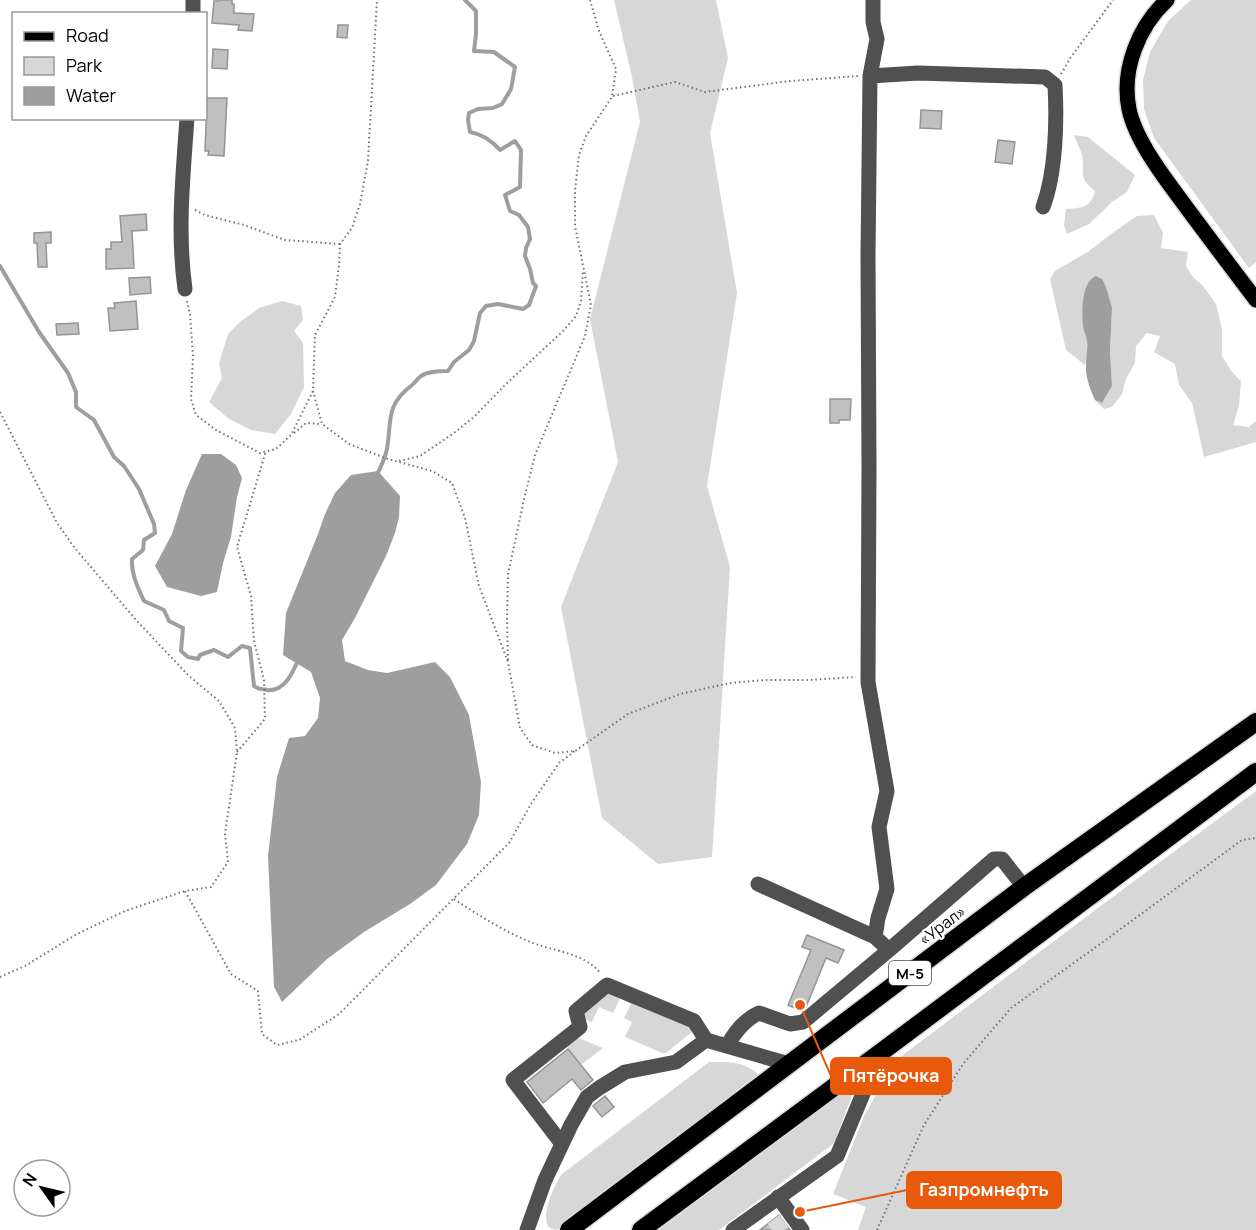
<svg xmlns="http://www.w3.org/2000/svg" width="1256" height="1230" viewBox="0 0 1256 1230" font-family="Manrope,sans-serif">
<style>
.green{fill:#d7d7d7}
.water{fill:#9e9e9e}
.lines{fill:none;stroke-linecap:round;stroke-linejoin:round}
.stream{stroke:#9e9e9e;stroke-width:4}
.building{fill:#c0c0c0;stroke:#949494;stroke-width:1.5}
.minor-tunnel{stroke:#d9d9d9;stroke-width:15;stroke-dasharray:15 8;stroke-linecap:butt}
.major-casing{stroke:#dbdbdb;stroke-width:18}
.highway-casing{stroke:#dbdbdb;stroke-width:21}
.path{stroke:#727272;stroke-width:2;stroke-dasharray:1.5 3;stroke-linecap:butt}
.minor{stroke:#505050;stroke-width:15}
.major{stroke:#000;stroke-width:15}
.highway{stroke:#000;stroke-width:18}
.labels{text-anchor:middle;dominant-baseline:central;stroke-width:4.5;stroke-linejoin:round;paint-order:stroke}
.shield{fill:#fff;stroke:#4c4c4c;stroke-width:1.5}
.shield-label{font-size:15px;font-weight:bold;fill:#000}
.street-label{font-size:16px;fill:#000;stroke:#fff}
.leader{fill:none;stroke:#e8590c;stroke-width:2}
.callout-dot{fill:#e8590c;stroke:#fff;stroke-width:2}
.callout{fill:#e8590c;stroke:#e8590c;stroke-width:2}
.callout-label{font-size:18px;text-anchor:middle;font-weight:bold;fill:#fff}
</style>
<rect width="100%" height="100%" fill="#fff"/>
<!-- green -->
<path class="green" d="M 614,0 L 716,0 L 728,58 L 710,133 L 737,293 L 707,486 L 730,567 L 712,857 L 658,864 L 602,818 L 561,607 L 618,462 L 590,319 L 640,122 L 632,77 Z
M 1191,0 L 1256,0 L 1256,262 L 1249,268 L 1154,138 L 1144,109 L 1143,80 L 1150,52 L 1168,21 Z
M 1074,135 L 1088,137 L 1135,175 L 1127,192 L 1112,202 L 1089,224 L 1067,234 L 1064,225 L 1066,209 C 1081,208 1091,208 1095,191 C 1076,175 1086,174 1082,155 C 1080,148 1076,141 1074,135 Z
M 1154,215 L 1163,233 L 1161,248 L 1188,252 L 1186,266 L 1192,276 L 1203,286 L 1216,304 L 1222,329 L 1222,356 L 1232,372 L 1241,381 L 1239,406 L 1233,425 L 1249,427 L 1256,421 L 1256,442 L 1204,457 L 1192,403 L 1179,385 L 1175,364 L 1154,352 L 1160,336 L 1147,333 L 1136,346 L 1135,363 L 1126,379 L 1122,394 L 1112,407 L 1104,409 L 1095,400 L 1102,403 L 1112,386 L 1110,351 L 1112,308 L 1084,296 L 1083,327 L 1087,341 L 1087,354 L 1085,365 L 1066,350 L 1050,279 L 1055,271 L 1089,251 L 1111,234 L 1137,216 Z
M 282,301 L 301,306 L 303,320 L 294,331 L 303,343 L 304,387 L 291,414 L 275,434 L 251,430 L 229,419 L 209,402 L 222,378 L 219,363 L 228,334 L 240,322 L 259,308 Z
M 1256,791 L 1256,1230 L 858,1230 L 866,1207 L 833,1194 L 864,1116 L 886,1077 L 903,1055 L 1110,899 Z
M 607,992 L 690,1026 L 693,1031 L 666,1053 L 662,1053 L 625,1037 L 632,1022 L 624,1018 L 631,1004 L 620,998 L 613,1013 L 599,1007 L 592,1022 C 586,1021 585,1019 583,1013 Z
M 576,1037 L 603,1048 L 581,1065 L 566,1046 Z
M 709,1062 C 728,1062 744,1061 758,1074 L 755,1082 L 557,1230 C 553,1229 551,1230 548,1226 C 541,1215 555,1183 562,1174 Z
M 849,1089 L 851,1094 L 851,1098 L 836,1138 L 833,1144 L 719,1230 L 658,1230 L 846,1090 Z"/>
<!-- water -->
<path class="water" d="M 1096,276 L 1102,279 L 1106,287 L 1112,308 L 1110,351 L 1112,386 L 1102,403 L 1095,400 C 1090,389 1085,376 1086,364 C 1086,356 1088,349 1087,341 C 1086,336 1084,332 1083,327 C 1082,312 1081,282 1096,276 Z
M 202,454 L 221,454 L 236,465 L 242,478 L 237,497 L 231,537 L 223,563 L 217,592 L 201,596 L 167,587 L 155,566 L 172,534 L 186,490 Z
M 378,471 L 400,496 L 399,517 L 395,533 L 386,556 L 355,618 L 342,640 L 345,661 L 368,670 L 387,673 L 435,662 L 450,677 L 469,715 L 481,782 L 479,815 L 467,844 L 436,885 L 410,904 L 364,932 L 327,959 L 282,1002 L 274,987 L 268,856 L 277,777 L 289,738 L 305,736 L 318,718 L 320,698 L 311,672 L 283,655 L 286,613 L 318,534 L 325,514 L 335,493 L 351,475 Z"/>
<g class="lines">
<!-- stream -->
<path class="stream" d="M 0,266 L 39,332 L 68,373 L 76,392 L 76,407 L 94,420 L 114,457 L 124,466 L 139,489 L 154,524 L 155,533 L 144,540 L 143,550 L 132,559 C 131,574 138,588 144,601 L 164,610 L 169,621 L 183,628 L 181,651 L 188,657 L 198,659 L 200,655 L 214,650 L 228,657 L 242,646 L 250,648 L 254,686 C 258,689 261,689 267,690 C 285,692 293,672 299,658
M 377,475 C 380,468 384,461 386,453 C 393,425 383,407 411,386 C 415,383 417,379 421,376 C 428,371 439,371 448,371 L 454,362 L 469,350 L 474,341 L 480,313 L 486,306 L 498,304 L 523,309 L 529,305 L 536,286 L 533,283 L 530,269 L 525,256 L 526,248 L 530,239 L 528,227 L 519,215 L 510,211 L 505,195 L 520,187 L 521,150 L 515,141 L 500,150 C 491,140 482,134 470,132 L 468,120 L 469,113 L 478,109 L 493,108 L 502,104 L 511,89 L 515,67 L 494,52 L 474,51 L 476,34 L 476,11 L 465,0"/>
</g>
<!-- building -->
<path class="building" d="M 219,0 L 232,0 L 232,4 L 234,4 L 234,13 L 254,14 L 252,31 L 238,30 L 239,25 L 212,23 L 214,1 L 218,1 Z
M 338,25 L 348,25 L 347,38 L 337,37 Z
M 213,49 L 228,50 L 227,69 L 212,68 Z
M 207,98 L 227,98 L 224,156 L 208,155 L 209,151 L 205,151 Z
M 921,110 L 942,111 L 941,129 L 920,128 Z
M 998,140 L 1015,142 L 1012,164 L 995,162 Z
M 146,214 L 147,230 L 132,231 L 134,268 L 106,269 L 106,249 L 111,249 L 111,242 L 122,242 L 120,216 Z
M 51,232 L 51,243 L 46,243 L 47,267 L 38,267 L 37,243 L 34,243 L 34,233 Z
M 150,277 L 151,293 L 130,295 L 129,278 Z
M 136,301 L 138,329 L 110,331 L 108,308 L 115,308 L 114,303 Z
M 78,323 L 79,334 L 57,335 L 56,324 Z
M 830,399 L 851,399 L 850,420 L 839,420 L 839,423 L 830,423 Z
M 807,935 L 844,950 L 838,963 L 826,958 L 806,1007 L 801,1011 L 788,1005 L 811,950 L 802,947 Z
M 568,1049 L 593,1080 L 581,1090 L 572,1079 L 543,1103 L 527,1082 Z
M 605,1096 L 614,1107 L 602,1117 L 593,1106 Z
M 779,1215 L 790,1230 L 760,1230 Z"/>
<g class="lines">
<!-- minor-tunnel -->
<path class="minor-tunnel" d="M 772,1230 L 784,1221"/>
<!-- major casing -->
<g class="major-casing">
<path id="major" d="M 1167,0 C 1139,26 1121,69 1129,109 C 1135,139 1163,176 1181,200 C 1206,234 1231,267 1256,300"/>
</g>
<!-- highway casing -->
<g class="highway-casing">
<path id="highway" d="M 569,1230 L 1024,887 L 1256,722
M 641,1230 L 880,1053 L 1256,772"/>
</g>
<!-- path -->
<path class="path" d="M 1061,74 L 1071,57 L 1113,0
M 613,96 L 675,82 L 705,92 L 790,81 L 858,76
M 195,210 L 205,215 L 244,225 L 285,240 L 340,244
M 187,301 L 190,314 L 193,356 L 191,399 L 196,415 L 216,430 L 260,453 L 276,449 L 291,435 L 313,391 L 315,335 L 335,297 L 339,266 L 340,244 L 352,228 L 360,204 L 368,161 L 377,0
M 313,391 L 322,424 L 349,444 L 388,459 L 432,471 L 452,483 L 465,518 L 479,586 L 508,662 L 520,728 L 532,745 L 555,753 L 575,751 L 628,714 L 680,694 L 730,683 L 765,680 L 807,680 L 856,677
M 0,412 L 57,523 L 74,547 L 136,620 L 189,676 L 219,701 L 235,728 L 237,752 L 225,834 L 228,862 L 211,887 L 185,891 L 231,974 L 258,991 L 262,1034 L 277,1045 L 299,1040 L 339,1014 L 509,843 L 531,804 L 559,763 L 575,751
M 294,433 L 306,423 L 322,424
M 399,461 L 420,456 L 454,433 L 475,416 L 506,384 L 563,331 L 576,316 L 581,301 L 583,270
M 508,660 L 507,617 L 508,574 L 525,495 L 535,455 L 585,336 L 591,305 L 575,226 L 575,190 L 579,155 L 586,136 L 612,97 L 616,69 L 599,31 L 590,0
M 237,752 L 265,719 L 264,680 L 254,641 L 251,596 L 237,547 L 266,451
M 454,899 C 478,915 502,930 528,941 C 550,951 584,952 600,973
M 0,977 L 25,966 L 77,934 L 125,911 L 185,891
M 877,1230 L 924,1125 L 963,1064 L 1011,1008 L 1107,939 L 1242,840 L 1256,838"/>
<!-- minor -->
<path class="minor" d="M 873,0 L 873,22 L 877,39 L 870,76 L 868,255 L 869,467 L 868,682 L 887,791 L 879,827 L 887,889 L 878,918 L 875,937 L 889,950 L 994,859 L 1002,859 L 1024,887
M 193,14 L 193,0
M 870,76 L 918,73 L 1045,77 L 1055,85 C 1057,121 1056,172 1043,207
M 185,289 C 177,232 183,176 187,118
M 758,884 L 875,937
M 727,1046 C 735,1032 744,1020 759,1013 L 790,1024 L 803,1022 L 889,950
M 562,1144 L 513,1080 L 580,1027 L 576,1011 L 607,985 L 694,1021 L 706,1040
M 778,1197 L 802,1230
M 527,1230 L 545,1180 L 571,1125 L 587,1097 L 599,1088 L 625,1072 L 676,1062 L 706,1040 L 789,1064
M 733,1230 L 837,1156 L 880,1053"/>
<!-- major -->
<use href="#major" class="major"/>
<!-- highway -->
<use href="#highway" class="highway"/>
</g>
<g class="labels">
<!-- shield labels -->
<rect class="shield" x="889" y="961" width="42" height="24" rx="4.5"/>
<g class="shield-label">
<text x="910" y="973">М-5</text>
</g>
<!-- street labels -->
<g class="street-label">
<text transform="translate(942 925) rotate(-37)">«Урал»</text>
</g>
</g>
<!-- callouts -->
<path class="leader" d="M800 1005L831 1076M800 1212L907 1190"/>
<g class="callout-dot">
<circle cx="800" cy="1005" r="6"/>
<circle cx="800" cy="1212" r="6"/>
</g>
<g class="callout">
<rect x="831" y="1058" width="120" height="36" rx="6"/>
<rect x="907" y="1172" width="154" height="36" rx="6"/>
</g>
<g class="callout-label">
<text x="891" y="1082">Пятёрочка</text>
<text x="984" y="1196">Газпромнефть</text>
</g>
<!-- legend -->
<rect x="12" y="12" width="195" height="108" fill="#ffffff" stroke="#999999" stroke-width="1.5"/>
<rect x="24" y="32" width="30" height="9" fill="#000000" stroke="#999999" stroke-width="1.5"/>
<text x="66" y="42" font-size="18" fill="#000000">Road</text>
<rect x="24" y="57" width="30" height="18" fill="#d7d7d7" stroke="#999999" stroke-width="1.5"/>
<text x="66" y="72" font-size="18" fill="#000000">Park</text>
<rect x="24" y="87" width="30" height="18" fill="#9e9e9e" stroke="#999999" stroke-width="1.5"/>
<text x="66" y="102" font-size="18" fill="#000000">Water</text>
<!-- north arrow -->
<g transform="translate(42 1188) rotate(304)"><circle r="28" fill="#ffffff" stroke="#999999" stroke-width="1.5"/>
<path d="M0-4.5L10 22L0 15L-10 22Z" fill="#000000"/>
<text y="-9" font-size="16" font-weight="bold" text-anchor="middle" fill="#000000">N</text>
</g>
</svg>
